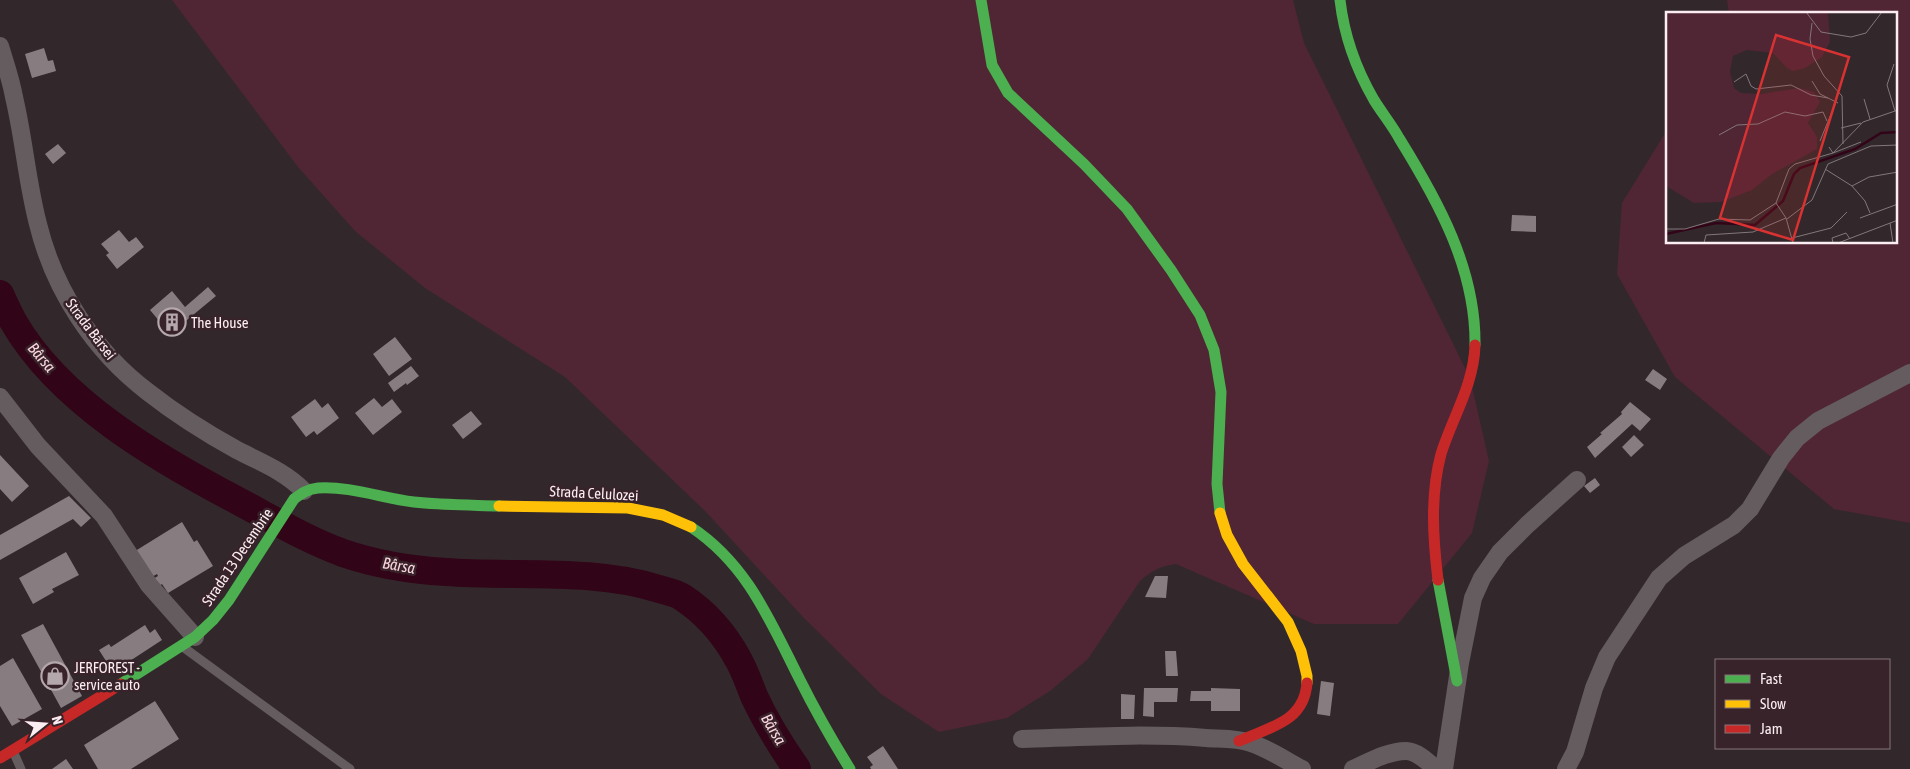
<svg xmlns="http://www.w3.org/2000/svg" width="1910" height="769" viewBox="0 0 1910 769" font-family="'Asap Condensed',sans-serif">
<style>
.green{fill:#502534}
.lines{fill:none;stroke-linecap:round;stroke-linejoin:round}
.river{stroke:#320417;stroke-width:28}
.building{fill:#877d80}
.lane{stroke:#645c5e;stroke-width:9}
.street{stroke:#645c5e;stroke-width:18}
.fast{stroke:#4caf50;stroke-width:11}
.slow{stroke:#ffc107;stroke-width:11}
.jam{stroke:#c62828;stroke-width:11}
.labels{text-anchor:middle;dominant-baseline:central;stroke-width:5;stroke-linejoin:round;paint-order:stroke}
.poi-label{font-size:15px;fill:#fbedf1;stroke:#372329;text-anchor:start}
.street-label{font-size:15px;fill:#fbedf1;stroke:#372329}
.water-label{font-size:16px;font-style:italic;fill:#fbd4df;stroke:#372329}
.inset-river{fill:none;stroke:#320417;stroke-width:2.5}
.inset-road{fill:none;stroke:#82777a;stroke-width:1}
.view{fill:#d83232;fill-opacity:0.15;stroke:#d83232;stroke-width:2.5}
.inset-edge{fill:none;stroke:#fbedf1;stroke-width:2.5}
</style>
<rect width="100%" height="100%" fill="#32282b"/>
<!-- green -->
<path class="green" d="M 172,0 L 1293,0 L 1304,43 L 1470,378 L 1489,461 L 1472,533 L 1398,624 L 1314,624 L 1176,564 C 1161,566 1151,571 1140,581 L 1088,659 L 1050,691 L 1007,718 L 939,732 L 881,694 L 804,618 L 705,511 L 565,377 L 425,288 L 355,231 L 298,167 Z
M 1727,0 L 1910,0 L 1910,523 L 1834,509 L 1675,377 L 1617,274 L 1622,203 L 1667,130 L 1668,242 L 1896,242 L 1896,14 L 1729,14 Z"/>
<g class="lines">
<!-- river -->
<path class="river" d="M 0,294 C 4,303 8,312 13,321 C 59,402 160,460 240,502 C 274,520 307,540 343,553 C 375,564 412,570 446,572 C 513,577 595,568 659,589 C 666,591 676,593 682,597 C 705,612 725,635 738,659 C 745,671 749,684 754,696 C 766,722 781,746 797,769"/>
</g>
<!-- building -->
<path class="building" d="M 44,48 L 48,61 L 53,60 L 56,71 L 32,78 L 25,54 Z
M 58,144 L 66,153 L 53,164 L 45,154 Z
M 1512,215 L 1536,216 L 1536,232 L 1511,231 Z
M 119,230 L 129,242 L 136,237 L 144,247 L 117,269 L 106,255 L 109,253 L 101,244 Z
M 208,287 L 216,296 L 170,334 L 150,310 L 172,291 L 185,307 Z
M 395,337 L 412,359 L 389,376 L 373,354 Z
M 411,366 L 419,376 L 407,385 L 406,383 L 394,392 L 388,383 Z
M 1653,369 L 1667,379 L 1660,390 L 1645,380 Z
M 374,398 L 382,407 L 392,399 L 402,412 L 373,435 L 355,413 Z
M 315,399 L 322,408 L 328,403 L 339,418 L 317,435 L 314,431 L 306,437 L 291,417 Z
M 1630,402 L 1651,419 L 1640,431 L 1632,424 L 1595,458 L 1587,447 L 1602,434 L 1600,433 L 1622,414 L 1621,412 Z
M 471,411 L 482,424 L 463,439 L 452,425 Z
M 1634,435 L 1644,445 L 1631,457 L 1622,447 Z
M 0,455 L 29,486 L 12,502 L 0,489 Z
M 1595,478 L 1600,485 L 1590,493 L 1584,486 Z
M 69,496 L 91,518 L 81,527 L 73,519 L 0,560 L 0,535 Z
M 182,522 L 194,542 L 197,540 L 213,566 L 168,593 L 162,584 L 158,587 L 153,579 L 158,576 L 157,574 L 148,579 L 132,553 Z
M 66,552 L 79,575 L 52,589 L 54,592 L 33,604 L 19,578 Z
M 1155,576 L 1168,576 L 1166,598 L 1145,597 Z
M 43,624 L 82,696 L 61,708 L 21,635 Z
M 145,625 L 150,633 L 155,629 L 162,640 L 113,672 L 99,650 L 109,644 L 111,647 Z
M 1165,651 L 1176,651 L 1178,676 L 1166,676 Z
M 13,658 L 42,709 L 12,726 L 0,706 L 0,666 Z
M 1321,681 L 1334,683 L 1330,716 L 1317,714 Z
M 1144,688 L 1178,688 L 1177,702 L 1154,702 L 1154,717 L 1143,716 Z
M 1211,688 L 1240,689 L 1240,711 L 1211,711 L 1211,701 L 1190,701 L 1191,691 L 1211,691 Z
M 1121,694 L 1135,695 L 1134,719 L 1121,719 Z
M 155,701 L 179,739 L 131,769 L 98,769 L 84,745 Z
M 883,746 L 898,769 L 871,769 L 870,767 L 873,765 L 867,757 Z
M 66,759 L 73,769 L 52,769 Z"/>
<g class="lines">
<!-- lane -->
<path class="lane" d="M 183,647 L 350,769
M 13,751 L 21,769"/>
<!-- street -->
<path class="street" d="M 0,46 C 5,63 11,80 14,97 C 24,139 27,182 38,224 C 54,290 94,351 148,392 C 176,414 206,433 237,450 C 262,463 284,471 304,491
M 0,397 L 38,446 L 104,516 L 149,585 L 195,637
M 1022,739 C 1083,737 1144,733 1206,738 C 1220,739 1237,738 1251,743 C 1269,749 1285,760 1302,769
M 1353,769 C 1369,762 1388,751 1406,751 C 1417,751 1428,762 1436,769
M 1444,769 L 1460,663 L 1473,598 L 1482,578 L 1500,552 L 1527,525 L 1577,480
M 1566,769 L 1575,752 L 1594,688 L 1607,657 L 1659,578 L 1684,556 L 1734,525 L 1750,509 L 1781,458 L 1797,438 L 1818,421 L 1910,373"/>
<!-- fast -->
<path class="fast" d="M 981,0 L 992,65 L 1008,93 L 1084,164 L 1127,209 L 1171,270 L 1200,315 L 1214,350 L 1221,392 L 1217,484 L 1220,513
M 1340,0 C 1344,35 1356,69 1374,100 C 1382,113 1392,125 1399,138 C 1438,201 1476,269 1475,345
M 691,527 C 748,565 770,621 800,680 C 815,710 832,740 850,769
M 1438,580 L 1457,681
M 121,684 L 195,637 L 213,620 L 229,600 L 294,499 C 302,493 308,489 318,488 C 350,486 382,498 414,502 C 442,505 470,505 499,506"/>
<!-- slow -->
<path class="slow" d="M 499,506 L 628,508 L 663,515 L 691,527
M 1220,513 L 1227,535 L 1243,564 L 1288,622 L 1301,651 L 1307,676 L 1307,683"/>
<!-- jam -->
<path class="jam" d="M 1438,580 C 1433,539 1430,495 1441,454 C 1452,418 1474,385 1475,345
M 1239,741 C 1270,727 1304,722 1307,683
M 0,758 L 121,684"/>
</g>
<!-- icons -->
<defs>
<g id="building-ring" transform="scale(1.4375)"><circle r="9.5" fill="#372329" stroke="#b5a8ac" stroke-width="1.5"/><path d="M-4-6H4V6H1V3H-1V6H-4ZM-2.5-4.3h1.7v1.8h-1.7ZM.8-4.3h1.7v1.8H.8ZM-2.5-1h1.7V.8h-1.7ZM.8-1h1.7V.8H.8Z" fill="#b5a8ac"/></g>
<g id="shop-ring" transform="scale(1.4375)"><circle r="9.5" fill="#372329" stroke="#b5a8ac" stroke-width="1.5"/><path d="M-5-2.5h2.3a2.7 3.5 0 0 1 5.4 0H5L5.5 6h-11ZM-1.5-2.5h3a1.5 2.3 0 0 0-3 0Z" fill="#b5a8ac"/></g>
</defs>
<g fill-rule="evenodd">
<use href="#building-ring" x="172" y="322"/>
<use href="#shop-ring" x="55" y="676"/>
</g>
<g class="labels">
<!-- poi labels -->
<g class="poi-label">
<text x="191" y="322">The House</text>
<text x="74" y="667">JERFOREST -<tspan x="74" dy="17">service auto</tspan></text>
</g>
<!-- street labels -->
<g class="street-label">
<text transform="translate(91 329) rotate(53)">Strada Bârsei</text>
<text transform="translate(594 493) rotate(3)">Strada Celulozei</text>
<text transform="translate(237 557) rotate(-56)">Strada 13 Decembrie</text>
</g>
<!-- water labels -->
<g class="water-label">
<text transform="translate(42 357) rotate(49)">Bârsa</text>
<text transform="translate(399 565) rotate(10)">Bârsa</text>
<text transform="translate(774 729) rotate(59)">Bârsa</text>
</g>
</g>
<!-- overview -->
<g transform="translate(1666 12)">
<rect width="231" height="231" fill="#32282b"/>
<path d="M 0,0 L 162,0 L 164,30 L 156,45 L 139,56 L 127,59 L 121,56 L 107,41 L 81,38 L 67,44 L 64,60 L 68,76 L 75,81 L 96,82 L 133,76 L 148,80 L 154,90 L 142,111 L 151,125 L 151,137 L 106,162 L 86,178 L 55,190 L 28,191 L 0,174 Z" fill="#502534"/>
<path class="inset-river" d="M 0,222 L 50,211 L 89,213 L 117,189 L 128,162 L 134,156 L 189,137 L 215,121 L 232,120"/>
<path class="inset-road" d="M 140,0 L 155,20 L 185,25 L 200,21 L 216,0M 146,11 L 144,27 L 147,44 L 158,64 L 176,84 L 177,132M 228,52 L 221,73 L 229,99M 146,69 L 154,82 L 172,91M 68,70 L 80,62 L 85,74 L 90,77 L 125,73 L 145,83 L 162,86M 198,87 L 204,107M 175,116 L 195,111M 53,123 L 71,113 L 92,112 L 119,100 L 139,104 L 157,100 L 161,109M 154,129 L 170,90M 163,135 L 167,141 L 195,130M 159,157 L 186,174M 186,174 L 203,165 L 232,160M 186,174 L 199,189 L 204,201M 194,206 L 232,192M 121,207 L 146,188 L 162,152 L 205,134 L 232,133M 224,211 L 227,231M 0,217 L 19,217 L 53,207 L 84,208 L 110,191M 87,220 L 120,206M 126,226 L 165,216 L 181,200M 38,231 L 40,223 L 87,220M 127,231 L 120,206 L 110,191 L 123,157 L 129,152 L 167,141 L 197,110 L 232,98M 146,231 L 164,231M 167,231 L 166,226 L 180,221 L 184,227M 172,231 L 232,208"/>
<path class="view" d="M 110,23 L 183,45 L 127,228 L 54,206 Z"/>
<rect width="231" height="231" class="inset-edge"/>
</g>
<!-- legend -->
<rect x="1715" y="659" width="175" height="90" fill="#372329" stroke="#857479"/>
<rect x="1725" y="675" width="25" height="8" fill="#4caf50" stroke="#857479"/>
<text x="1760" y="684" font-size="15" fill="#fbedf1">Fast</text>
<rect x="1725" y="700" width="25" height="8" fill="#ffc107" stroke="#857479"/>
<text x="1760" y="709" font-size="15" fill="#fbedf1">Slow</text>
<rect x="1725" y="725" width="25" height="8" fill="#c62828" stroke="#857479"/>
<text x="1760" y="734" font-size="15" fill="#fbedf1">Jam</text>
<!-- north arrow -->
<g transform="translate(45 724) rotate(73)" stroke="#372329" stroke-width="4" paint-order="stroke">
<path d="M0-4L9 19L0 12L-9 19Z" fill="#fbedf1"/>
<text y="-8" font-size="14" font-weight="bold" text-anchor="middle" fill="#fbedf1">N</text>
</g>
</svg>
